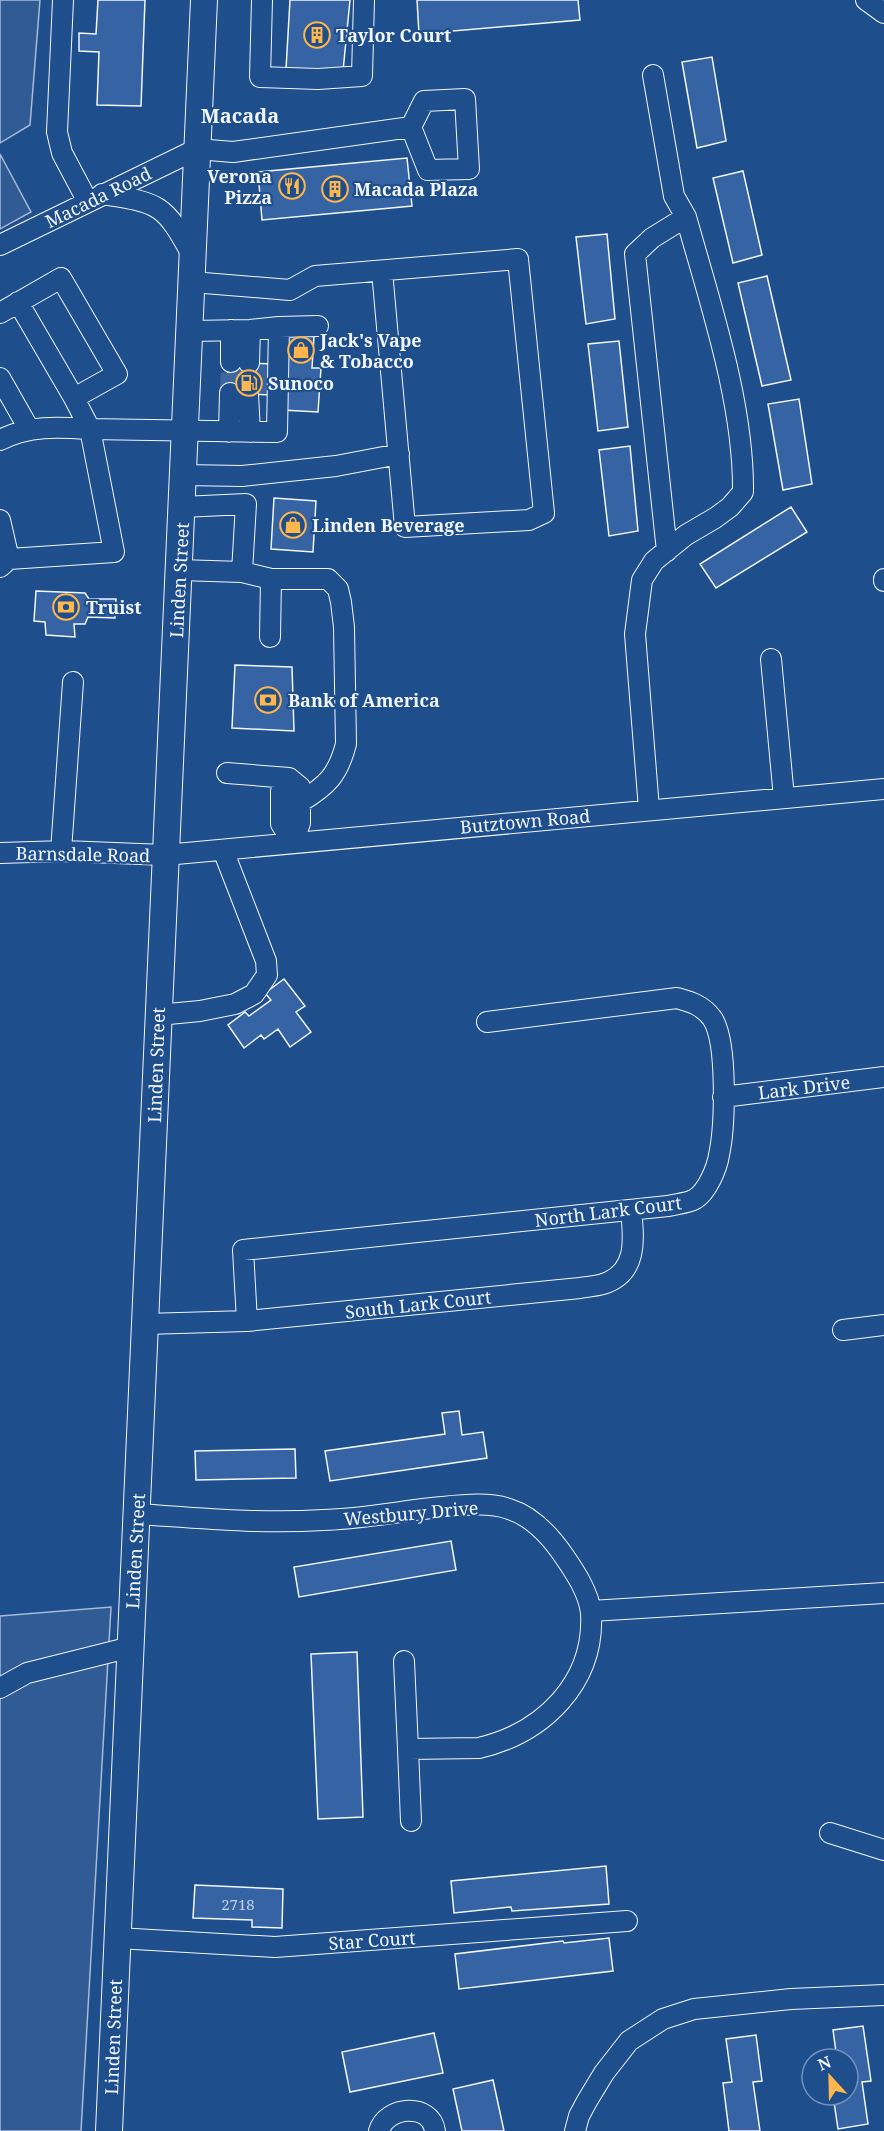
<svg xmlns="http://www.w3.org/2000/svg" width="884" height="2131" viewBox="0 0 884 2131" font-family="'Noto Serif',serif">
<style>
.built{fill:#305b95;stroke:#a8bbd7;stroke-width:1.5}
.building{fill:#3563a3;stroke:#f2f6ff;stroke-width:1.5}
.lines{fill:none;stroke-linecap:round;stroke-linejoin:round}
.minor-tunnel{stroke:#3f679d;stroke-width:20;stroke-dasharray:20 10;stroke-linecap:butt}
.minor-casing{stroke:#f2f6ff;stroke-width:22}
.major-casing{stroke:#f2f6ff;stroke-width:28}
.minor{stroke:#1f4e8c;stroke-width:20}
.major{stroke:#1f4e8c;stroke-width:26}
.labels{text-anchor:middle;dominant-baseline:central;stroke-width:4.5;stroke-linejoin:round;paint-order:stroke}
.number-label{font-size:15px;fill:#c3d1e8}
.poi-label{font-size:18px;font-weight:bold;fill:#f2f6ff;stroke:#1f4e8c;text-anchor:start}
.street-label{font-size:18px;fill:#f2f6ff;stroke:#1f4e8c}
.neighbourhood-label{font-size:20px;font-weight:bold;fill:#f2f6ff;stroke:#1f4e8c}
</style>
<rect width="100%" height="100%" fill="#1f4e8c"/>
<!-- built -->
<path class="built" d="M 0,0 L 40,0 L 30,125 L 0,143 Z
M 0,154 L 31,212 L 0,229 Z
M 111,1607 L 81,2131 L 0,2131 L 0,1616 Z"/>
<!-- building -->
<path class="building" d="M 98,0 L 145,0 L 141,106 L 97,105 L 99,52 L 79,51 L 79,33 L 96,34 Z
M 290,0 L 350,0 L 343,71 L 286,69 Z
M 417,0 L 578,0 L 580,20 L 419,34 Z
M 712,57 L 726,141 L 697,148 L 682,62 Z
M 407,158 L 412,206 L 262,220 L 258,172 Z
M 743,171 L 762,255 L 733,263 L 713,178 Z
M 607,234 L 615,319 L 586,324 L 576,237 Z
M 767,276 L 791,380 L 762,386 L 738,283 Z
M 286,335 L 314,336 L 312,368 L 321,368 L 318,412 L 282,410 Z
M 619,341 L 628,427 L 598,431 L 588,344 Z
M 228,362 L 273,364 L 271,395 L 227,393 Z
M 799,399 L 812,484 L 783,490 L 768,404 Z
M 630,446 L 638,531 L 609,536 L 599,450 Z
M 274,498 L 316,501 L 313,552 L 271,549 Z
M 791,507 L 807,532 L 716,588 L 700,564 Z
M 36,591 L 85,593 L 89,599 L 116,599 L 115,618 L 88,617 L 85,624 L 74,624 L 75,637 L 46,635 L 45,622 L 34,621 Z
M 235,665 L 292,667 L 294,731 L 232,728 Z
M 284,979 L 305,1006 L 296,1012 L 311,1032 L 290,1047 L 278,1029 L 264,1039 L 261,1035 L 244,1048 L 228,1025 L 245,1012 L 249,1016 L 271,1000 L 265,993 Z
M 459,1411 L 462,1435 L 483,1432 L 487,1458 L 330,1481 L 325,1451 L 445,1434 L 442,1413 Z
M 295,1449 L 296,1478 L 196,1480 L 195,1451 Z
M 451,1541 L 456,1570 L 299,1597 L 294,1567 Z
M 357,1652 L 363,1817 L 318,1819 L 311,1654 Z
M 606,1866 L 609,1904 L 512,1911 L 511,1907 L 454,1913 L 451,1881 Z
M 195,1885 L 283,1889 L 282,1928 L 252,1927 L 252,1920 L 193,1918 Z
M 609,1938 L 613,1971 L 459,1989 L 455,1954 L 563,1941 L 564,1943 Z
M 863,2026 L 871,2081 L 862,2082 L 868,2124 L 838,2129 L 833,2095 L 848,2095 L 848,2059 L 837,2059 L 833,2030 Z
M 434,2033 L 443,2073 L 350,2092 L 342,2052 Z
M 756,2035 L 762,2081 L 753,2082 L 760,2131 L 729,2131 L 723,2083 L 732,2082 L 726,2039 Z
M 493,2080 L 504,2131 L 462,2131 L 453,2089 Z"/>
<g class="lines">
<!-- minor-tunnel -->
<path class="minor-tunnel" d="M 230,393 L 231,362
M 248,394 L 249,363"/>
<!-- minor casing -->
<g class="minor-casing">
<path id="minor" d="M 63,0 L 57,132 L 62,153 L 88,202
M 262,0 L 260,77 L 318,79 L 362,76 L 364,0
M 866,0 L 884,13
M 465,99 L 469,169 L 428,170 L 411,127 L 424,101 Z
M 102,194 C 159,203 164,203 192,255
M 0,245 L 197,149 L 233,152 L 411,127
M 192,282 L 290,290 L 315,276 L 518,259 L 544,513 L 529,520 L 405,527 L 382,271
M 18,302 L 74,398
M 0,313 L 61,278 L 117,374 L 74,398 L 90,429
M 279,327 L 318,326
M 231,362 L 231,330
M 249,363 L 250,330
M 0,378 L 29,429
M 248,394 L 250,432
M 229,432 L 230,393
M 0,440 C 29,425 58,427 90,429
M 183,475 L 242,476 L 336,466 L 399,454
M 182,507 L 246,504 L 242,572 L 271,579 L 328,579 L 338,589 L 341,602 L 344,627 L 346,744 C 338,775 327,786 300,802
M 0,520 L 9,559
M 667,551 L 635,254 L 652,238 L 686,217
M 0,567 L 9,559 L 114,552 L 90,429 L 277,432 L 279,327 L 250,330 L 189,331
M 179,570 L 242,572
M 884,579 L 884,581
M 270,637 L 271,579
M 771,659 L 784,798
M 227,773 L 289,778
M 289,778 L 300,787 L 300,823 L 293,843 L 281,824 L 281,791 Z
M 649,809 L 635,634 L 642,580 L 654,561 L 686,535 L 715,518 L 730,507 L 743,492 C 744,403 710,303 686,217 L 674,196 L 653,75
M 61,851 L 73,682
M 0,853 L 64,851 L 165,855 L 884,789
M 158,1015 L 200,1011 L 235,1004 L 254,994 L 267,975 L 266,961 L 223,850
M 723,1097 L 884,1077
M 247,1321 L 243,1250 L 668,1206 C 676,1204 689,1203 695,1199 C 707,1192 717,1168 719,1155 C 725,1127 728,1041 712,1018 C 702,1005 691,1002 677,998 L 487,1022
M 145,1324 L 247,1321 L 580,1288 C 587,1287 596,1286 603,1284 C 638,1273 634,1239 631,1210
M 843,1330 L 884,1325
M 137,1514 C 199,1518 261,1524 323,1520 C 360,1519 396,1512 432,1508 C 455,1506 487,1501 509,1509 C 532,1516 551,1537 564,1556 C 575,1572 589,1593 591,1613 C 595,1683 543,1733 479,1748 L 408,1749 L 404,1661
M 591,1611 L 884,1593
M 0,1688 L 27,1673 L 131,1647
M 408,1749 L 411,1821
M 830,1833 L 884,1850
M 117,1938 L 275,1947 L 627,1921
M 379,2131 C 386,2106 431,2102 435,2131
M 575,2131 L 579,2116 L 587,2101 L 604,2073 L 629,2041 L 663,2019 L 694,2009 L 791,1999 L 884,1995"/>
</g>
<!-- major casing -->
<g class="major-casing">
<path id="major" d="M 109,2131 L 204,0"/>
</g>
<!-- minor -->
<use href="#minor" class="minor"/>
<!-- major -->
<use href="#major" class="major"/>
</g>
<!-- icons -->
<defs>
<g id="building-ring" transform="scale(1.35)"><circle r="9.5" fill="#1f4e8c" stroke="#ffb74d" stroke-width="1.5"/><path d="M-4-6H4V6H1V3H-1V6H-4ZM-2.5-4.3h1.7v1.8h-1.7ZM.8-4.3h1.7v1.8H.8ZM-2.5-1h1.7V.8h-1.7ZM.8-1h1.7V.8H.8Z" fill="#ffb74d"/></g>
<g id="restaurant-ring" transform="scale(1.35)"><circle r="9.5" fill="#1f4e8c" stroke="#ffb74d" stroke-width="1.5"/><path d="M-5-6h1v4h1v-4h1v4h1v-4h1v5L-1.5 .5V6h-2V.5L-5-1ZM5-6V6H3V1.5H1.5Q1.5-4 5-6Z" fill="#ffb74d"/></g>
<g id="shop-ring" transform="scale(1.35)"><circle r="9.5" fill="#1f4e8c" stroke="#ffb74d" stroke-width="1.5"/><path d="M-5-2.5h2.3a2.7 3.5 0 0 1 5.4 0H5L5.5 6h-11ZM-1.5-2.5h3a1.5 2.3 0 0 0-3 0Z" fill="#ffb74d"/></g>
<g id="fuel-ring" transform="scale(1.35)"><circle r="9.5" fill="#1f4e8c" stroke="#ffb74d" stroke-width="1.5"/><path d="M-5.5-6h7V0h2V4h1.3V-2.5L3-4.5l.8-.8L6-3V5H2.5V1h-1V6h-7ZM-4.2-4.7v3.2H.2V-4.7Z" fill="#ffb74d"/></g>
<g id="bank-ring" transform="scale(1.35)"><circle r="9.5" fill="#1f4e8c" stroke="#ffb74d" stroke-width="1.5"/><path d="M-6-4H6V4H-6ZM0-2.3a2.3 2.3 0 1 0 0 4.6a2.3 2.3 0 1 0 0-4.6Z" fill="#ffb74d"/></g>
</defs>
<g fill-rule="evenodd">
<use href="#building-ring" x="317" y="35"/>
<use href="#restaurant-ring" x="292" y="186"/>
<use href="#building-ring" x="335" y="189"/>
<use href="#shop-ring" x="301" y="350"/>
<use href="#fuel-ring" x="249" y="383"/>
<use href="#shop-ring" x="293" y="525"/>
<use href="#bank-ring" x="66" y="607"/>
<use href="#bank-ring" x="268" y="700"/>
</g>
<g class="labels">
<!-- number labels -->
<g class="number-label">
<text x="238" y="1904">2718</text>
</g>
<!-- poi labels -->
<g class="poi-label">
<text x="336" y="35">Taylor Court</text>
<text x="272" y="176" text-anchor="end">Verona<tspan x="272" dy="21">Pizza</tspan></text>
<text x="354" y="189">Macada Plaza</text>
<text x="320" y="340">Jack's Vape<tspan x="320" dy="21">&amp; Tobacco</tspan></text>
<text x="268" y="383">Sunoco</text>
<text x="312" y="525">Linden Beverage</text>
<text x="86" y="607">Truist</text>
<text x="288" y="700">Bank of America</text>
</g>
<!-- street labels -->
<g class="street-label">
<text transform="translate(98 197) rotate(-26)">Macada Road</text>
<text transform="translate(179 580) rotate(-87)">Linden Street</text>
<text transform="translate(525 821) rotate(-5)">Butztown Road</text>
<text transform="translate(83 854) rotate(1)">Barnsdale Road</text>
<text transform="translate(156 1065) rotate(-88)">Linden Street</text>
<text transform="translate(804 1087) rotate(-7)">Lark Drive</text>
<text transform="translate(608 1211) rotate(-7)">North Lark Court</text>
<text transform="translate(418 1304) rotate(-6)">South Lark Court</text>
<text transform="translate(411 1513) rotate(-5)">Westbury Drive</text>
<text transform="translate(135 1551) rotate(-87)">Linden Street</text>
<text transform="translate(372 1940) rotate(-4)">Star Court</text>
<text transform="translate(113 2037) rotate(-88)">Linden Street</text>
</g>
<!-- neighbourhood labels -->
<g class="neighbourhood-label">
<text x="240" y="115">Macada</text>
</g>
</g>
<!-- north arrow -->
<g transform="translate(830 2077) rotate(338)"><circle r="28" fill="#1f4e8c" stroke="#7391ba" stroke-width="1.5"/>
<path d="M0-4.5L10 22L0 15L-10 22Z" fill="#ffb74d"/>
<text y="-9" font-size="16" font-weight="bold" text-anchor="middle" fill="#f2f6ff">N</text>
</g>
</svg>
